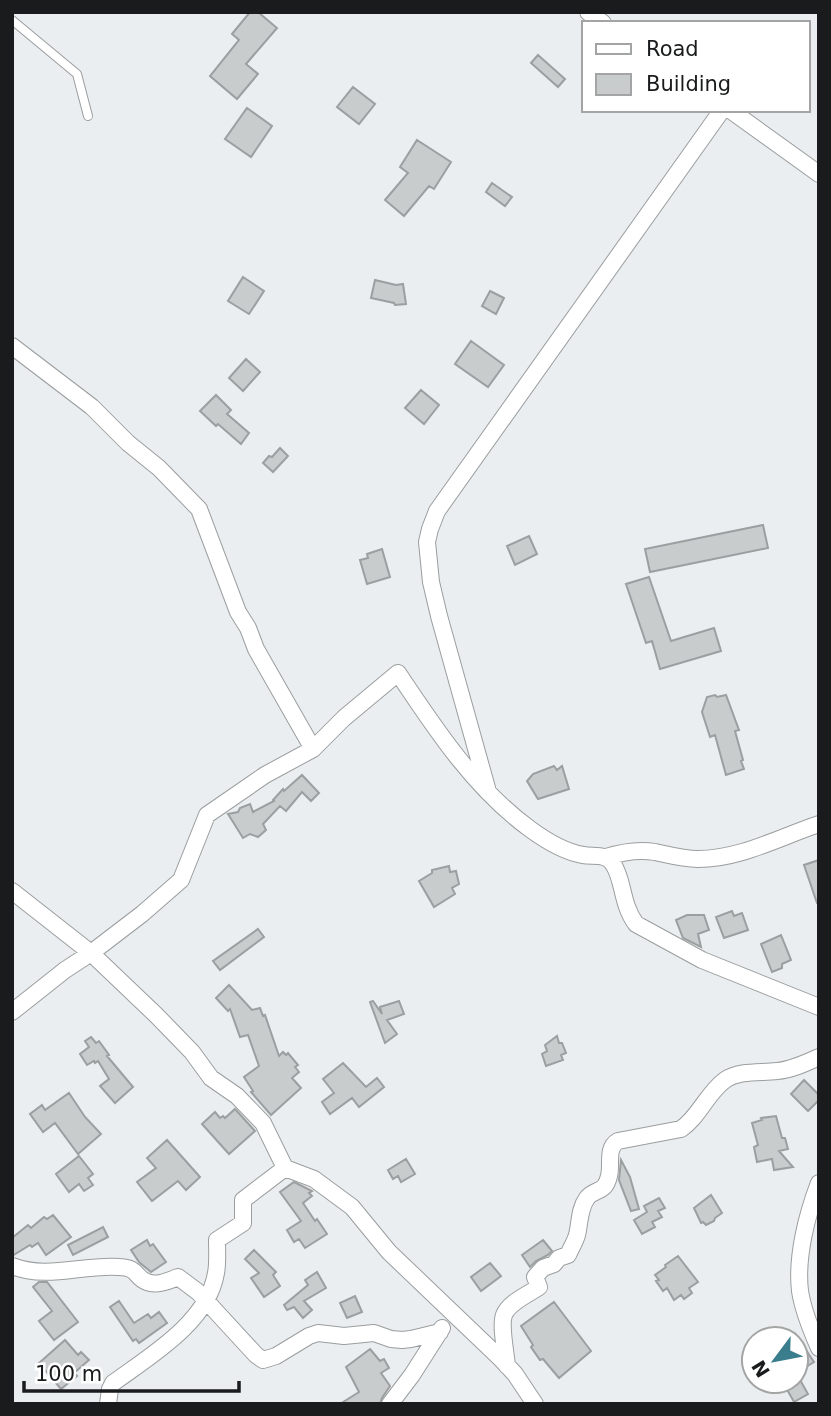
<svg xmlns="http://www.w3.org/2000/svg" width="831" height="1416" viewBox="0 0 831 1416" font-family="'DejaVu Sans',sans-serif">
<style>
.building{fill:#c8cccd;stroke:#9b9fa0;stroke-width:2}
.lines{fill:none;stroke-linecap:round;stroke-linejoin:round}
.service-casing{stroke:#9a9e9f;stroke-width:10}
.minor-casing{stroke:#9a9e9f;stroke-width:18}
.service{stroke:#fff;stroke-width:8}
.minor{stroke:#fff;stroke-width:16}
</style>
<rect width="100%" height="100%" fill="#eaeef0"/>
<!-- building -->
<path class="building" d="M 250,12 L 258,12 L 277,28 L 246,64 L 258,74 L 237,99 L 210,76 L 239,40 L 232,34 Z
M 538,55 L 565,79 L 558,87 L 531,63 Z
M 353,87 L 375,104 L 359,124 L 337,107 Z
M 247,108 L 272,126 L 251,157 L 225,139 Z
M 417,140 L 451,162 L 434,189 L 429,186 L 404,216 L 385,200 L 408,173 L 400,167 Z
M 492,183 L 512,197 L 505,206 L 486,192 Z
M 243,277 L 264,291 L 249,314 L 228,301 Z
M 375,280 L 396,285 L 403,284 L 406,304 L 395,305 L 394,303 L 371,298 Z
M 490,291 L 504,298 L 496,314 L 482,306 Z
M 471,341 L 504,365 L 488,387 L 455,364 Z
M 246,359 L 260,372 L 243,391 L 229,378 Z
M 421,390 L 439,405 L 424,424 L 405,408 Z
M 216,395 L 231,410 L 227,414 L 249,433 L 241,444 L 218,424 L 216,426 L 200,411 Z
M 280,448 L 288,456 L 273,472 L 263,463 L 269,456 L 272,457 Z
M 763,525 L 768,548 L 650,572 L 645,549 Z
M 529,536 L 537,554 L 515,565 L 507,546 Z
M 382,549 L 390,577 L 367,584 L 360,560 L 368,558 L 367,554 Z
M 649,577 L 671,641 L 714,628 L 721,651 L 660,669 L 652,641 L 646,643 L 626,584 Z
M 715,695 L 717,697 L 726,695 L 739,730 L 735,731 L 743,760 L 741,761 L 744,769 L 726,775 L 715,735 L 710,737 L 702,712 L 707,697 Z
M 554,766 L 557,770 L 562,766 L 569,789 L 538,799 L 527,781 L 533,774 Z
M 302,775 L 319,793 L 311,801 L 302,792 L 286,811 L 280,806 L 263,824 L 266,830 L 258,837 L 250,834 L 243,838 L 228,814 L 238,812 L 240,808 L 250,804 L 253,812 L 274,801 L 273,800 L 283,789 L 284,791 Z
M 819,860 L 819,903 L 817,903 L 804,865 Z
M 449,866 L 450,872 L 456,871 L 459,884 L 452,888 L 455,894 L 434,907 L 419,881 L 432,873 L 432,870 Z
M 732,911 L 734,916 L 742,913 L 748,930 L 724,938 L 716,917 Z
M 687,915 L 704,915 L 709,930 L 698,934 L 701,947 L 683,938 L 676,920 Z
M 258,929 L 264,937 L 220,970 L 213,961 Z
M 781,935 L 791,960 L 782,964 L 782,968 L 772,972 L 761,944 Z
M 229,985 L 252,1010 L 260,1008 L 263,1016 L 265,1015 L 279,1056 L 283,1052 L 286,1055 L 288,1053 L 298,1065 L 295,1067 L 299,1072 L 292,1078 L 301,1088 L 271,1115 L 251,1092 L 253,1091 L 244,1077 L 259,1066 L 248,1035 L 240,1037 L 230,1009 L 228,1011 L 216,998 Z
M 373,1001 L 382,1014 L 380,1007 L 399,1001 L 404,1014 L 387,1020 L 397,1034 L 385,1043 L 370,1002 Z
M 557,1036 L 559,1043 L 562,1043 L 566,1053 L 561,1055 L 563,1060 L 546,1066 L 542,1054 L 547,1051 L 545,1045 Z
M 91,1037 L 96,1043 L 99,1041 L 109,1055 L 107,1056 L 133,1087 L 115,1103 L 100,1086 L 109,1079 L 98,1061 L 95,1063 L 94,1061 L 87,1065 L 80,1054 L 89,1047 L 85,1041 Z
M 343,1063 L 366,1087 L 377,1078 L 384,1087 L 359,1107 L 352,1098 L 330,1114 L 322,1102 L 334,1093 L 323,1079 Z
M 804,1080 L 819,1095 L 819,1100 L 808,1111 L 791,1094 Z
M 69,1093 L 85,1117 L 101,1134 L 78,1154 L 55,1123 L 43,1132 L 30,1114 L 42,1105 L 45,1110 Z
M 235,1109 L 255,1131 L 229,1154 L 202,1124 L 215,1112 L 220,1118 L 223,1116 L 225,1118 Z
M 776,1116 L 782,1138 L 785,1138 L 788,1149 L 779,1151 L 793,1167 L 774,1170 L 772,1159 L 757,1162 L 754,1147 L 758,1145 L 752,1123 L 762,1120 L 761,1118 Z
M 167,1140 L 200,1177 L 186,1190 L 178,1181 L 152,1201 L 137,1182 L 156,1168 L 147,1158 Z
M 79,1156 L 93,1174 L 88,1178 L 93,1185 L 84,1191 L 79,1184 L 69,1192 L 56,1174 Z
M 406,1159 L 415,1174 L 401,1182 L 398,1176 L 393,1179 L 388,1170 Z
M 621,1160 L 630,1177 L 639,1209 L 631,1211 L 619,1180 Z
M 294,1182 L 312,1191 L 309,1193 L 312,1196 L 303,1203 L 315,1221 L 317,1219 L 327,1234 L 305,1248 L 299,1239 L 294,1242 L 287,1230 L 301,1221 L 280,1192 Z
M 711,1195 L 722,1213 L 715,1218 L 714,1221 L 706,1225 L 703,1222 L 701,1223 L 694,1208 Z
M 659,1198 L 665,1208 L 658,1211 L 662,1217 L 652,1222 L 655,1227 L 642,1234 L 634,1220 L 647,1212 L 644,1206 Z
M 53,1215 L 71,1237 L 46,1255 L 38,1243 L 32,1247 L 30,1245 L 12,1256 L 12,1238 L 28,1225 L 31,1228 L 44,1217 L 47,1219 Z
M 103,1227 L 108,1237 L 73,1255 L 68,1245 Z
M 147,1240 L 150,1246 L 153,1244 L 166,1262 L 151,1272 L 139,1262 L 131,1250 Z
M 543,1240 L 552,1251 L 548,1255 L 536,1261 L 530,1267 L 522,1255 Z
M 254,1250 L 276,1272 L 273,1275 L 280,1286 L 264,1297 L 251,1278 L 259,1273 L 245,1259 Z
M 678,1256 L 698,1282 L 689,1288 L 692,1293 L 684,1299 L 681,1295 L 674,1300 L 667,1288 L 663,1291 L 656,1281 L 659,1280 L 655,1275 L 666,1267 L 665,1265 Z
M 490,1263 L 501,1276 L 481,1291 L 471,1277 Z
M 317,1272 L 326,1288 L 304,1301 L 312,1310 L 303,1318 L 294,1307 L 287,1310 L 284,1305 L 308,1285 L 305,1280 Z
M 39,1282 L 47,1282 L 78,1322 L 54,1340 L 39,1321 L 52,1311 L 33,1287 Z
M 355,1296 L 362,1312 L 347,1318 L 340,1303 Z
M 119,1301 L 134,1323 L 148,1314 L 151,1318 L 159,1312 L 167,1323 L 139,1343 L 136,1339 L 133,1341 L 110,1307 Z
M 554,1302 L 591,1351 L 559,1378 L 543,1359 L 540,1360 L 531,1347 L 533,1345 L 521,1326 Z
M 796,1335 L 814,1362 L 796,1373 Z
M 65,1340 L 78,1355 L 81,1352 L 89,1360 L 74,1373 L 77,1376 L 61,1389 L 39,1363 Z
M 370,1349 L 380,1361 L 384,1359 L 389,1368 L 381,1373 L 390,1386 L 382,1398 L 380,1404 L 340,1404 L 359,1392 L 346,1367 Z
M 799,1378 L 808,1394 L 794,1402 L 785,1386 L 796,1381 Z"/>
<g class="lines">
<!-- service casing -->
<g class="service-casing">
<path id="service" d="M 12,20 L 77,74 L 88,116"/>
</g>
<!-- minor casing -->
<g class="minor-casing">
<path id="minor" d="M 588,12 L 603,23
M 730,110 L 819,174
M 12,346 L 92,407 L 128,443 L 159,468 L 199,509 L 238,612 L 248,628 L 256,649 L 313,749
M 487,788 L 439,616 L 431,582 L 427,542 L 430,529 L 437,511 L 722,110
M 606,857 C 622,852 638,849 655,852 C 669,855 683,859 698,859 C 740,859 780,837 819,824
M 12,891 L 91,953 L 156,1015 L 192,1052 L 211,1078 L 237,1096 L 263,1123 L 285,1168 L 314,1179 L 352,1207 L 389,1252 L 501,1359 L 515,1374 L 535,1404
M 12,1012 L 65,970 L 91,953 L 142,914 L 181,880 L 207,815 L 265,775 L 313,749 L 344,718 L 398,673 C 436,730 475,789 530,829 C 545,840 565,852 583,855 C 594,857 606,853 613,864 C 624,880 621,904 636,924 L 702,960 L 819,1007
M 819,1183 C 807,1214 796,1257 800,1291 C 803,1311 811,1330 819,1348
M 12,1266 C 49,1280 82,1264 120,1267 C 139,1268 134,1277 147,1282 C 157,1286 168,1281 178,1277 L 198,1292 L 256,1355 L 263,1360 L 276,1356 L 309,1336 L 318,1333 L 344,1336 L 374,1333 L 391,1339 L 402,1340 L 411,1339 L 440,1332
M 507,1366 C 506,1353 500,1326 504,1315 C 509,1302 529,1294 539,1287 L 535,1277 L 543,1268 L 554,1264 L 559,1258 L 568,1255 C 571,1248 575,1242 577,1235 C 580,1223 579,1209 587,1198 C 595,1188 605,1194 609,1176 C 612,1164 606,1148 618,1141 L 681,1129 C 699,1117 707,1093 725,1080 C 740,1070 760,1073 777,1071 C 791,1070 806,1063 819,1057
M 108,1404 L 110,1389 L 113,1383 C 150,1356 208,1322 216,1273 C 218,1263 217,1251 217,1240 L 243,1223 L 243,1200 L 285,1168
M 390,1404 L 412,1375 L 442,1328"/>
</g>
<!-- service -->
<use href="#service" class="service"/>
<!-- minor -->
<use href="#minor" class="minor"/>
</g>
<!-- border -->
<rect width="831" height="1416" fill="none" stroke="#1a1b1c" stroke-width="28"/>
<!-- legend -->
<rect x="582" y="21" width="228" height="91" fill="#ffffff" stroke="#a3a4a4" stroke-width="2"/>
<rect x="596" y="44" width="35" height="10" fill="#ffffff" stroke="#a3a4a4" stroke-width="2"/>
<text x="646" y="56" font-size="21" fill="#1a1b1c">Road</text>
<rect x="596" y="74" width="35" height="21" fill="#c8cccd" stroke="#a3a4a4" stroke-width="2"/>
<text x="646" y="91" font-size="21" fill="#1a1b1c">Building</text>
<!-- north arrow -->
<g transform="translate(775 1360) rotate(238)"><circle r="33" fill="#ffffff" stroke="#a3a4a4" stroke-width="2"/>
<path d="M0-5L12 26L0 18L-12 26Z" fill="#3a7e8d"/>
<text y="-10" font-size="19" font-weight="bold" text-anchor="middle" fill="#1a1b1c">N</text>
</g>
<!-- scale -->
<path d="M24 1381v10h215v-10" fill="none" stroke="#1a1b1c" stroke-width="3.5"/>
<text x="35" y="1381" font-size="21" fill="#1a1b1c" stroke="#ffffff" stroke-width="5" paint-order="stroke">100 m</text>
</svg>
